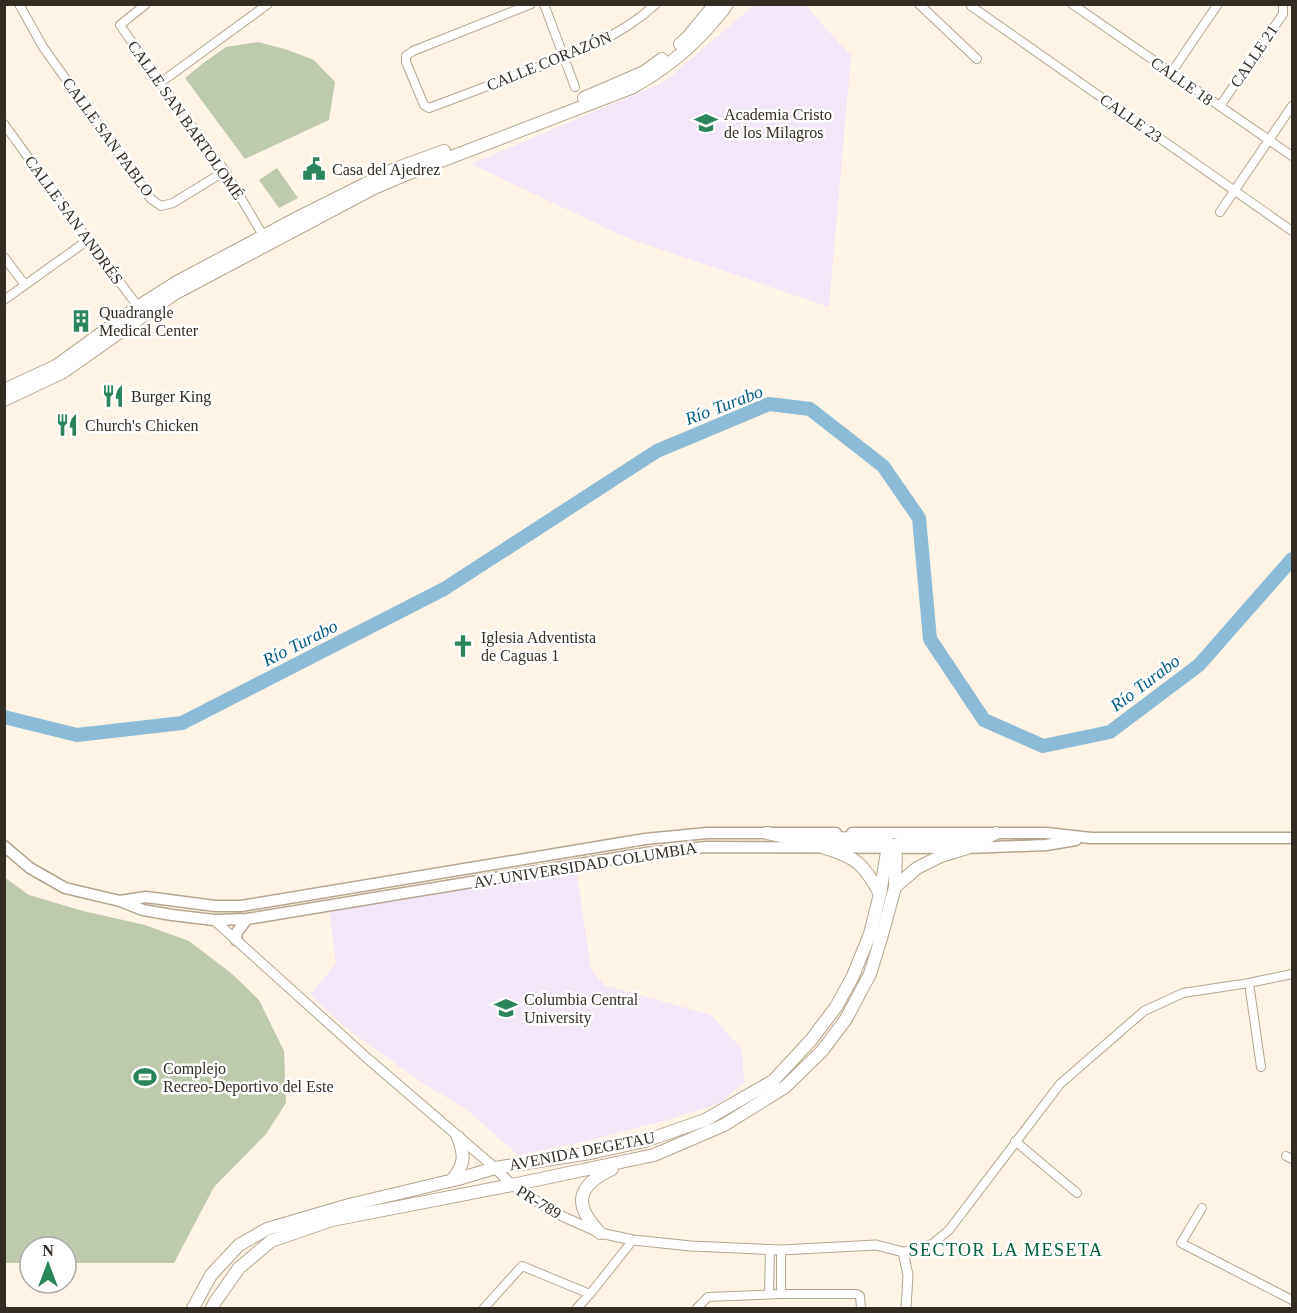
<svg xmlns="http://www.w3.org/2000/svg" width="1297" height="1313" viewBox="0 0 1297 1313" font-family="Georgia,serif">
<style>
.education{fill:#f4e6f9}
.pitch{fill:#bdcaac}
.lines{fill:none;stroke-linecap:round;stroke-linejoin:round}
.river{stroke:#8bbbd7;stroke-width:14}
.minor-casing{stroke:#b6a58e;stroke-width:10}
.tertiary-casing{stroke:#b6a58e;stroke-width:11}
.secondary-casing{stroke:#b6a58e;stroke-width:13}
.primary-casing{stroke:#b6a58e;stroke-width:14}
.minor{stroke:#fff;stroke-width:8}
.tertiary{stroke:#fff;stroke-width:9}
.secondary{stroke:#fff;stroke-width:10}
.primary{stroke:#fff;stroke-width:12}
.labels{text-anchor:middle;dominant-baseline:central;stroke-width:5;stroke-linejoin:round;paint-order:stroke}
.street-label{font-size:16px;fill:#332c23;stroke:#fff}
.poi-label{font-size:16px;fill:#332c23;stroke:#fff;text-anchor:start}
.water-label{font-size:18px;font-style:italic;fill:#035d83;stroke:#fff}
.neighbourhood-label{font-size:18px;letter-spacing:1.5px;fill:#00613c;stroke:#fff}
</style>
<rect width="100%" height="100%" fill="#fff4e5"/>
<!-- education -->
<path class="education" d="M 754,5 L 805,5 L 851,56 L 829,307 L 625,237 L 471,164 L 664,82 Z
M 576,868 L 591,969 L 604,985 L 711,1015 L 742,1049 L 744,1082 L 720,1103 L 667,1120 L 587,1141 L 518,1155 L 466,1109 L 421,1082 L 345,1027 L 310,994 L 336,964 L 329,909 Z"/>
<!-- pitch -->
<path class="pitch" d="M 258,42 L 288,50 L 314,60 L 335,82 L 329,120 L 245,159 L 185,78 L 202,64 L 226,47 Z
M 277,168 L 298,198 L 279,208 L 259,180 Z
M 4,877 L 29,895 L 83,911 L 145,925 L 189,941 L 231,973 L 259,1000 L 284,1051 L 286,1103 L 266,1134 L 214,1187 L 174,1263 L 66,1263 L 66,1247 L 30,1247 L 30,1263 L 5,1263 Z"/>
<g class="lines">
<!-- river -->
<path class="river" d="M 4,717 L 77,735 L 182,723 L 444,589 L 657,451 L 769,404 L 810,409 L 883,466 L 919,518 L 930,639 L 984,720 L 1043,746 L 1110,732 L 1199,665 L 1292,559"/>
<!-- minor casing -->
<g class="minor-casing">
<path id="minor" d="M 19,4 L 43,47 L 151,199 L 161,206 L 173,203 L 225,171
M 146,4 L 120,25 L 160,83 L 225,171 L 264,237
M 531,4 L 413,51 L 406,56 L 406,62 L 424,105 L 429,108 C 461,96 493,84 525,72 C 572,55 619,38 656,4
M 544,4 L 575,87
M 919,4 L 977,59
M 970,4 L 971,6 L 1292,231
M 1072,4 L 1292,156
M 1171,73 L 1218,4
M 160,83 L 268,4
M 1220,106 L 1283,14 L 1283,4
M 4,124 L 88,240 L 140,309
M 1220,212 L 1292,106
M 4,257 L 25,285
M 4,300 L 88,240
M 1249,983 L 1261,1067
M 1015,1141 L 1077,1193
M 1286,1156 L 1292,1159
M 1202,1208 L 1181,1243 L 1292,1300
M 903,1252 L 932,1244 L 949,1230 L 1060,1084 L 1144,1011 L 1183,993 L 1249,983 L 1292,974
M 769,1294 L 770,1249
M 781,1294 L 781,1250
M 484,1308 L 522,1266 L 590,1294
M 577,1308 L 590,1294 L 633,1240
M 697,1308 L 708,1297 L 781,1294 L 857,1294 L 860,1296 L 861,1308"/>
</g>
<!-- tertiary casing -->
<g class="tertiary-casing">
<path id="tertiary" d="M 214,920 L 367,1058 L 495,1168 L 512,1185 L 555,1213 L 600,1233 L 633,1240 L 691,1246 L 781,1250 L 876,1245 L 903,1252 L 908,1275 L 906,1308"/>
</g>
<!-- secondary casing -->
<g class="secondary-casing">
<path id="secondary" d="M 852,833 L 1046,833 L 1091,838 L 1292,838
M 4,846 L 30,868 L 65,888 L 120,901 L 143,910 L 172,915 L 214,920 L 247,919 L 647,853 L 706,847 L 967,848 L 1046,845 L 1076,840
M 120,901 L 146,897 L 215,906 L 241,906 L 645,839 L 707,833 L 836,833
M 236,940 L 237,932 L 247,919"/>
</g>
<!-- primary casing -->
<g class="primary-casing">
<path id="primary" d="M 680,44 L 688,37 L 715,4
M 584,98 L 644,72 L 662,59
M 4,390 L 56,366 L 139,306 L 177,282 L 301,216 L 395,169 L 444,151
M 4,400 L 63,372 L 174,294 L 374,188 L 402,176 L 631,88 C 662,71 689,50 712,23 C 717,17 723,11 727,4
M 822,847 C 856,857 863,863 880,894
M 895,887 L 917,868 L 941,856 L 967,848
M 452,1180 C 465,1165 465,1155 458,1137
M 600,1233 C 573,1205 576,1186 612,1169
M 193,1308 L 211,1275 L 239,1245 L 267,1229 L 349,1205 L 458,1179 L 495,1168 L 590,1153 L 645,1141 L 705,1120 L 773,1081 L 811,1040 L 836,1007 L 853,976 L 870,934 L 880,894 L 888,846 L 912,841 L 976,840 L 986,838 L 996,833
M 212,1308 L 215,1302 L 239,1268 L 271,1241 L 332,1220 L 512,1185 L 654,1155 L 724,1125 L 785,1087 L 822,1051 L 846,1019 L 870,974 L 882,935 L 895,887 L 896,847 C 876,833 825,840 799,839 C 788,838 778,835 767,833"/>
</g>
<!-- minor -->
<use href="#minor" class="minor"/>
<!-- tertiary -->
<use href="#tertiary" class="tertiary"/>
<!-- secondary -->
<use href="#secondary" class="secondary"/>
<!-- primary -->
<use href="#primary" class="primary"/>
</g>
<!-- icons -->
<defs>
<g id="school-bare" transform="scale(1.8)"><path d="M0-5L7-2L0 1L-7-2ZM-4 1L0 2.5L4 1V4Q0 6-4 4Z" fill="#2b855b" stroke="#fff" stroke-width="2.5" paint-order="stroke"/></g>
<g id="civic-bare" transform="scale(1.8)"><path d="M-.6-6.5H3V-4.5H.6V-3L4-1V1h2V6H-6V1h2V-1L-.6-3ZM-1.2 2.5V6h2.4V2.5Z" fill="#2b855b" stroke="#fff" stroke-width="2.5" paint-order="stroke"/></g>
<g id="building-bare" transform="scale(1.8)"><path d="M-4-6H4V6H1V3H-1V6H-4ZM-2.5-4.3h1.7v1.8h-1.7ZM.8-4.3h1.7v1.8H.8ZM-2.5-1h1.7V.8h-1.7ZM.8-1h1.7V.8H.8Z" fill="#2b855b" stroke="#fff" stroke-width="2.5" paint-order="stroke"/></g>
<g id="restaurant-bare" transform="scale(1.8)"><path d="M-5-6h1v4h1v-4h1v4h1v-4h1v5L-1.5 .5V6h-2V.5L-5-1ZM5-6V6H3V1.5H1.5Q1.5-4 5-6Z" fill="#2b855b" stroke="#fff" stroke-width="2.5" paint-order="stroke"/></g>
<g id="church-bare" transform="scale(1.8)"><path d="M-1.2-6h2.4v3.5h3.3v2.4h-3.3V6h-2.4V-.1h-3.3v-2.4h3.3Z" fill="#2b855b" stroke="#fff" stroke-width="2.5" paint-order="stroke"/></g>
<g id="university-bare" transform="scale(1.8)"><path d="M0-5L7-2L0 1L-7-2ZM-4 1L0 2.5L4 1V4Q0 6-4 4Z" fill="#2b855b" stroke="#fff" stroke-width="2.5" paint-order="stroke"/></g>
<g id="stadium-bare" transform="scale(1.8)"><path d="M0-5a6.5 5 0 1 0 0 10a6.5 5 0 1 0 0-10ZM-3.5-1.8h7v3.6h-7Z" fill="#2b855b" stroke="#fff" stroke-width="2.5" paint-order="stroke"/></g>
</defs>
<g fill-rule="evenodd">
<use href="#school-bare" x="706" y="123"/>
<use href="#civic-bare" x="314" y="169"/>
<use href="#building-bare" x="81" y="321"/>
<use href="#restaurant-bare" x="113" y="396"/>
<use href="#restaurant-bare" x="67" y="425"/>
<use href="#church-bare" x="463" y="646"/>
<use href="#university-bare" x="506" y="1008"/>
<use href="#stadium-bare" x="145" y="1077"/>
</g>
<g class="labels">
<!-- street labels -->
<g class="street-label">
<text transform="translate(1254 56) rotate(-56)">CALLE 21</text>
<text transform="translate(549 61) rotate(-22)">CALLE CORAZÓN</text>
<text transform="translate(1182 81) rotate(35)">CALLE 18</text>
<text transform="translate(1131 118) rotate(35)">CALLE 23</text>
<text transform="translate(186 120) rotate(55)">CALLE SAN BARTOLOMÉ</text>
<text transform="translate(108 137) rotate(54)">CALLE SAN PABLO</text>
<text transform="translate(74 220) rotate(54)">CALLE SAN ANDRÉS</text>
<text transform="translate(585 865) rotate(-9)">AV. UNIVERSIDAD COLUMBIA</text>
<text transform="translate(582 1151) rotate(-11)">AVENIDA DEGETAU</text>
<text transform="translate(539 1202) rotate(31)">PR-789</text>
</g>
<!-- poi labels -->
<g class="poi-label">
<text x="724" y="114">Academia Cristo<tspan x="724" dy="18">de los Milagros</tspan></text>
<text x="332" y="169">Casa del Ajedrez</text>
<text x="99" y="312">Quadrangle<tspan x="99" dy="18">Medical Center</tspan></text>
<text x="131" y="396">Burger King</text>
<text x="85" y="425">Church's Chicken</text>
<text x="481" y="637">Iglesia Adventista<tspan x="481" dy="18">de Caguas 1</tspan></text>
<text x="524" y="999">Columbia Central<tspan x="524" dy="18">University</tspan></text>
<text x="163" y="1068">Complejo<tspan x="163" dy="18">Recreo-Deportivo del Este</tspan></text>
</g>
<!-- water labels -->
<g class="water-label">
<text transform="translate(724 405) rotate(-21)">Río Turabo</text>
<text transform="translate(300 643) rotate(-27)">Río Turabo</text>
<text transform="translate(1145 683) rotate(-37)">Río Turabo</text>
</g>
<!-- neighbourhood labels -->
<g class="neighbourhood-label">
<text x="1006" y="1250">SECTOR LA MESETA</text>
</g>
</g>
<!-- border -->
<rect width="1297" height="1313" fill="none" stroke="#332c23" stroke-width="12"/>
<!-- north arrow -->
<g transform="translate(48 1265)"><circle r="28" fill="#ffffff" stroke="#adaba7" stroke-width="1.5"/>
<path d="M0-4.5L10 22L0 15L-10 22Z" fill="#2b855b"/>
<text y="-9" font-size="16" font-weight="bold" text-anchor="middle" fill="#332c23">N</text>
</g>
</svg>
